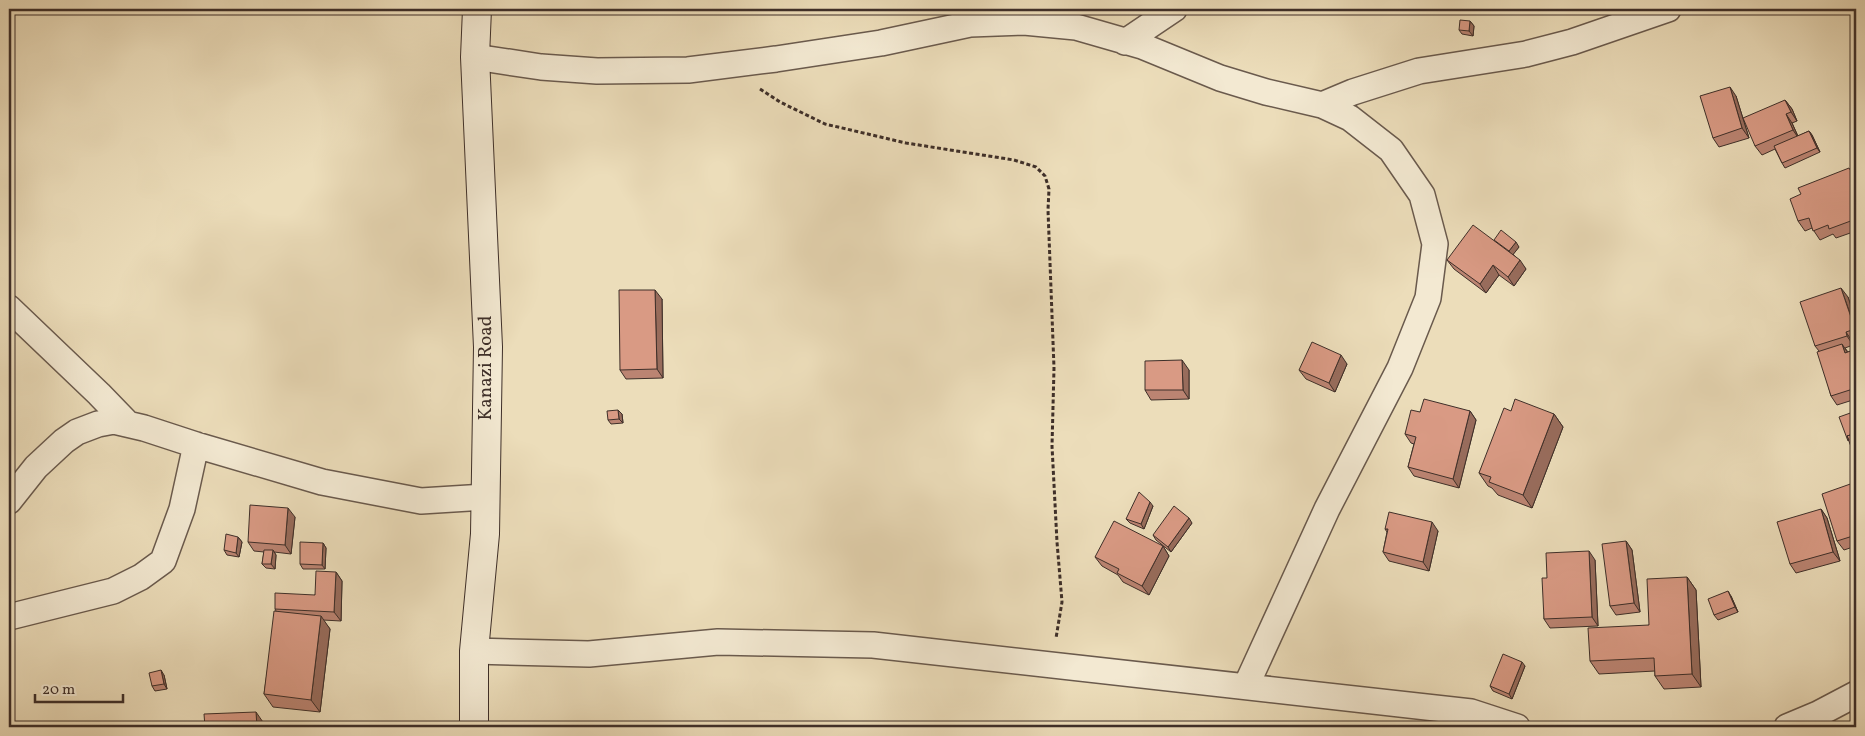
<svg xmlns="http://www.w3.org/2000/svg" width="1865" height="736" viewBox="0 0 1865 736" font-family="Vollkorn,serif">
<style>
.lines{fill:none;stroke-linecap:round;stroke-linejoin:round}
.minor-casing{stroke:#6a5a4d;stroke-width:28}
.secondary-casing{stroke:#3e2f29;stroke-width:30}
.path{stroke:#3e2f29;stroke-width:3;stroke-dasharray:4 2.5;stroke-linecap:butt}
.minor{stroke:#f3e9d2;stroke-width:25}
.secondary{stroke:#f3e9d2;stroke-width:28}
.wall{fill:#bb8472;stroke:#3e2f29}
.shaded-wall{fill:#986c5c;stroke:#3e2f29}
.building{fill:#d99a84;stroke:#3e2f29}
.labels{text-anchor:middle;dominant-baseline:central;stroke-width:4;stroke-linejoin:round;paint-order:stroke}
.street-label{font-size:19px;fill:#3e2f29;stroke:#f3e9d2}
</style>
<rect width="100%" height="100%" fill="#ecddba"/>
<filter id="stains"><feTurbulence type="fractalNoise" baseFrequency=".004" numOctaves="4"/><feColorMatrix values="0 0 0 0 .2 0 0 0 0 .09 0 0 0 0 .02 0 0 0 .5 -.17"/></filter>
<radialGradient id="worn" r=".72"><stop offset=".6" stop-color="#630" stop-opacity="0"/><stop offset="1" stop-color="#630" stop-opacity=".3"/></radialGradient>
<g class="lines">
<!-- minor casing -->
<g class="minor-casing">
<path id="minor" d="M 1125,42 L 1174,9
M 475,57 L 541,67 L 597,71 L 688,70 L 776,59 L 881,43 L 970,24 L 1024,22 L 1076,27 L 1142,46 L 1220,78 L 1266,92 L 1322,105 L 1350,118 L 1391,150 L 1422,195 L 1435,244 L 1428,298 L 1400,368 L 1327,509 L 1246,686
M 1322,105 L 1353,92 L 1419,71 L 1526,54 L 1572,42 L 1668,9
M 9,308 L 99,394 L 128,424
M 9,501 L 36,467 L 64,441 L 77,432 L 98,424 L 114,421 L 144,428 L 196,445 L 322,482 L 421,501 L 485,497
M 9,617 L 113,591 L 141,577 L 163,561 L 182,509 L 196,445
M 474,651 L 589,654 L 718,642 L 873,645 L 1471,712 L 1517,727
M 1787,727 L 1818,714 L 1856,694"/>
</g>
<!-- secondary casing -->
<g class="secondary-casing">
<path id="secondary" d="M 474,727 L 474,651 L 485,534 L 488,347 L 475,57 L 477,9"/>
</g>
<!-- path -->
<path class="path" d="M 760,89 L 780,102 L 825,124 L 906,143 L 1014,160 L 1036,167 L 1045,176 L 1049,189 L 1048,210 L 1054,368 L 1052,446 L 1057,542 L 1062,602 L 1056,638"/>
<!-- minor -->
<use href="#minor" class="minor"/>
<!-- secondary -->
<use href="#secondary" class="secondary"/>
</g>
<!-- wall -->
<path class="wall" d="M 1329,9 L 1340,9 L 1331,12 Z
M 1470,21 L 1474,26 L 1473,36 L 1462,34 L 1459,30 Z
M 1736,96 L 1749,138 L 1719,147 L 1713,138 Z
M 1785,100 L 1792,109 L 1797,121 L 1792,123 L 1798,136 L 1809,131 L 1812,135 L 1820,152 L 1785,168 L 1782,163 L 1775,149 L 1762,155 L 1755,146 Z
M 1856,171 L 1856,231 L 1836,238 L 1833,234 L 1820,240 L 1812,228 L 1805,231 L 1798,221 L 1853,173 Z
M 1495,241 L 1519,247 L 1513,254 L 1526,269 L 1514,286 L 1499,275 L 1486,293 L 1454,269 L 1447,260 Z
M 1848,297 L 1856,322 L 1856,340 L 1852,341 L 1853,345 L 1845,348 L 1848,352 L 1856,349 L 1856,399 L 1837,405 L 1831,396 L 1819,351 L 1815,346 Z
M 662,299 L 663,378 L 626,379 L 620,370 Z
M 1347,364 L 1335,392 L 1306,379 L 1299,370 Z
M 1189,370 L 1189,399 L 1151,400 L 1145,390 Z
M 618,410 L 622,414 L 623,423 L 611,424 L 608,420 Z
M 1470,411 L 1476,420 L 1459,488 L 1414,476 L 1408,467 L 1414,444 L 1411,443 L 1405,434 L 1420,412 Z
M 1511,411 L 1554,414 L 1563,427 L 1532,508 L 1498,495 L 1492,488 L 1488,486 L 1479,473 Z
M 1856,482 L 1856,546 L 1844,550 L 1837,541 Z
M 1153,506 L 1144,529 L 1130,523 L 1126,519 Z
M 1821,509 L 1827,518 L 1840,561 L 1796,573 L 1790,564 Z
M 295,517 L 291,554 L 274,552 L 276,555 L 275,569 L 266,568 L 262,564 L 264,552 L 254,551 L 248,542 Z
M 1192,523 L 1171,552 L 1156,540 L 1153,535 Z
M 1385,529 L 1438,531 L 1429,571 L 1389,561 L 1383,552 L 1387,532 Z
M 238,537 L 242,542 L 239,557 L 227,555 L 224,550 Z
M 1626,541 L 1632,550 L 1640,612 L 1616,615 L 1610,606 Z
M 323,543 L 326,548 L 325,569 L 303,569 L 300,564 Z
M 1163,546 L 1169,556 L 1149,595 L 1123,582 L 1118,575 L 1102,566 L 1095,557 Z
M 1595,560 L 1598,626 L 1550,628 L 1544,619 L 1547,578 Z
M 336,572 L 342,581 L 341,621 L 323,620 L 330,629 L 320,712 L 273,707 L 264,694 L 276,611 L 275,609 L 315,595 Z
M 1687,577 L 1696,590 L 1701,687 L 1664,689 L 1655,676 L 1655,671 L 1599,674 L 1590,661 L 1649,625 Z
M 1731,596 L 1738,612 L 1718,620 L 1714,615 Z
M 1525,666 L 1512,699 L 1493,691 L 1490,686 Z
M 164,675 L 167,689 L 155,691 L 152,686 Z"/>
<!-- shaded-wall -->
<path class="shaded-wall" d="M 1470,21 L 1474,26 L 1473,36 L 1469,31 Z
M 1730,87 L 1736,96 L 1749,138 L 1742,128 Z
M 1785,100 L 1792,109 L 1797,121 L 1791,112 Z
M 1786,114 L 1792,123 L 1799,139 L 1793,130 Z
M 1809,131 L 1812,135 L 1820,152 L 1817,148 Z
M 9,145 L 12,149 L 9,156 Z
M 1516,242 L 1519,247 L 1512,256 L 1509,251 Z
M 1520,260 L 1526,269 L 1514,286 L 1508,277 Z
M 1493,265 L 1499,275 L 1486,293 L 1480,284 Z
M 1841,288 L 1848,297 L 1856,322 L 1856,330 Z
M 655,290 L 662,299 L 663,378 L 657,369 Z
M 1846,332 L 1852,341 L 1853,345 L 1847,336 Z
M 1842,344 L 1848,353 L 1845,353 Z
M 1341,355 L 1347,364 L 1335,392 L 1329,383 Z
M 1182,360 L 1189,370 L 1189,399 L 1183,390 Z
M 618,410 L 622,414 L 623,423 L 619,419 Z
M 1470,411 L 1476,420 L 1459,488 L 1453,479 Z
M 1554,414 L 1563,427 L 1532,508 L 1523,495 Z
M 1150,502 L 1153,506 L 1144,529 L 1141,524 Z
M 288,508 L 295,517 L 291,554 L 285,545 Z
M 1821,509 L 1827,518 L 1840,561 L 1833,552 Z
M 1189,518 L 1192,523 L 1171,552 L 1168,547 Z
M 1432,522 L 1438,531 L 1429,571 L 1423,562 Z
M 238,537 L 242,542 L 239,557 L 236,553 Z
M 1626,541 L 1632,550 L 1640,612 L 1634,603 Z
M 323,543 L 326,548 L 325,569 L 322,565 Z
M 1163,546 L 1169,556 L 1149,595 L 1142,586 Z
M 273,550 L 276,555 L 275,569 L 271,564 Z
M 1589,551 L 1595,560 L 1598,626 L 1592,617 Z
M 336,572 L 342,581 L 341,621 L 334,612 Z
M 1687,577 L 1696,590 L 1701,687 L 1692,674 Z
M 1728,591 L 1731,596 L 1738,612 L 1735,607 Z
M 321,616 L 330,629 L 320,712 L 311,700 Z
M 1522,662 L 1525,666 L 1512,699 L 1509,694 Z
M 161,670 L 164,675 L 167,689 L 164,684 Z
M 256,712 L 265,725 L 265,727 L 257,727 Z"/>
<!-- building -->
<path class="building" d="M 1460,20 L 1470,21 L 1469,31 L 1459,30 Z
M 1730,87 L 1742,128 L 1713,138 L 1700,96 Z
M 1785,100 L 1791,112 L 1786,114 L 1793,130 L 1755,146 L 1743,118 Z
M 1809,131 L 1817,148 L 1782,163 L 1774,146 Z
M 1849,168 L 1852,173 L 1856,171 L 1856,219 L 1829,229 L 1828,225 L 1813,231 L 1809,218 L 1798,221 L 1790,199 L 1801,194 L 1798,188 Z
M 1473,225 L 1520,260 L 1508,277 L 1493,265 L 1480,284 L 1447,260 Z
M 1501,230 L 1516,242 L 1509,251 L 1494,240 Z
M 1841,288 L 1855,329 L 1846,332 L 1847,336 L 1815,346 L 1800,302 Z
M 619,290 L 655,290 L 657,369 L 620,370 Z
M 1312,342 L 1341,355 L 1329,383 L 1299,370 Z
M 1842,344 L 1845,353 L 1856,349 L 1856,388 L 1831,396 L 1817,352 Z
M 1182,360 L 1183,390 L 1145,390 L 1145,361 Z
M 1424,399 L 1470,411 L 1453,479 L 1408,467 L 1416,437 L 1405,434 L 1411,410 L 1420,412 Z
M 1515,399 L 1554,414 L 1523,495 L 1489,482 L 1491,477 L 1479,473 L 1504,408 L 1511,411 Z
M 618,410 L 619,419 L 608,420 L 607,411 Z
M 1856,411 L 1856,433 L 1847,436 L 1849,440 L 1848,441 L 1839,417 Z
M 1856,433 L 1856,460 L 1847,436 Z
M 1856,482 L 1856,535 L 1837,541 L 1822,494 Z
M 1139,492 L 1150,502 L 1141,524 L 1126,519 Z
M 250,505 L 288,508 L 285,545 L 248,542 Z
M 1174,506 L 1189,518 L 1168,547 L 1153,535 Z
M 1821,509 L 1833,552 L 1790,564 L 1777,522 Z
M 1389,512 L 1432,522 L 1423,562 L 1383,552 L 1388,529 L 1385,529 Z
M 1114,521 L 1163,546 L 1142,586 L 1117,573 L 1119,569 L 1095,557 Z
M 226,534 L 238,537 L 236,553 L 224,550 Z
M 1626,541 L 1634,603 L 1610,606 L 1602,544 Z
M 300,542 L 323,543 L 322,565 L 300,564 Z
M 264,550 L 273,550 L 271,564 L 262,564 Z
M 1589,551 L 1592,617 L 1544,619 L 1542,578 L 1547,578 L 1546,553 Z
M 1856,570 L 1856,578 L 1854,571 Z
M 316,571 L 336,572 L 334,612 L 275,609 L 275,593 L 315,595 Z
M 1687,577 L 1692,674 L 1655,676 L 1654,658 L 1590,661 L 1588,628 L 1649,625 L 1647,579 Z
M 1728,591 L 1735,607 L 1714,615 L 1708,599 Z
M 274,611 L 321,616 L 311,700 L 264,694 Z
M 1503,654 L 1522,662 L 1509,694 L 1490,686 Z
M 161,670 L 164,684 L 152,686 L 149,673 Z
M 256,712 L 257,727 L 205,727 L 204,714 Z"/>
<g class="labels">
<!-- street labels -->
<g class="street-label">
<text transform="translate(486 368) rotate(-90)">Kanazi Road</text>
</g>
</g>
<!-- margin -->
<rect width="1865" height="736" fill="none" stroke="#ecddba" stroke-width="30"/>
<rect x="10" y="10" width="1845" height="716" fill="none" stroke="#3e2f29" stroke-width="2.5"/>
<rect x="15" y="15" width="1835" height="706" fill="none" stroke="#3e2f29"/>
<!-- scale -->
<path d="M35 694v8h88v-8" fill="none" stroke="#3e2f29" stroke-width="2.5"/>
<text x="42" y="694" font-size="15" fill="#3e2f29" stroke="#f3e9d2" stroke-width="4" paint-order="stroke">20 m</text>
<rect width="100%" height="100%" filter="url(#stains)"/>
<rect width="100%" height="100%" fill="url(#worn)"/>
</svg>
